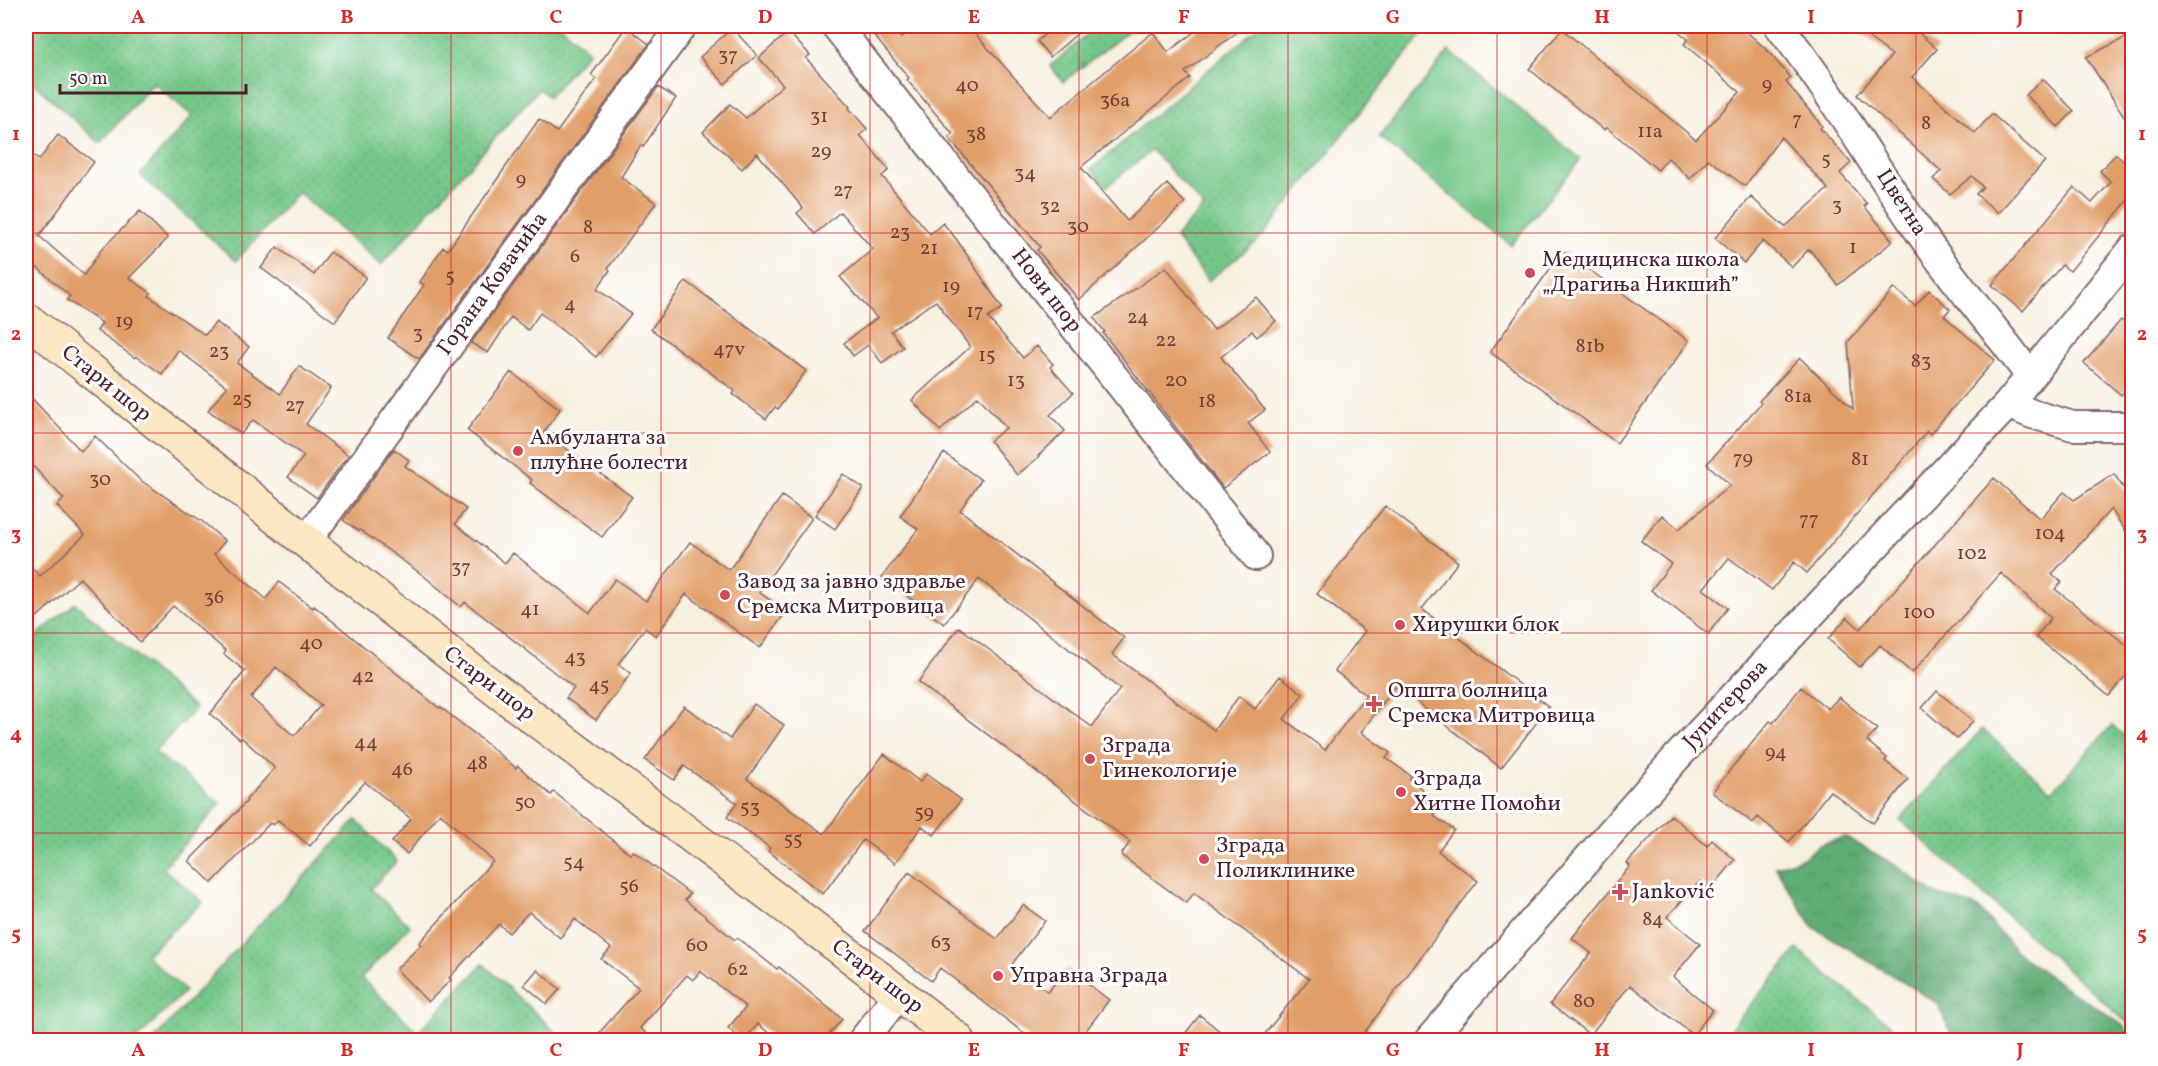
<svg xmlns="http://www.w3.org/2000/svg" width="2158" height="1066" viewBox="0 0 2158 1066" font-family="Vollkorn,serif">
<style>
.grass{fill:url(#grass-dots);stroke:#5f735a;stroke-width:1.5}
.forest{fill:url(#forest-crowns);stroke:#546650;stroke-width:1.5}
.pitch{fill:#74c789;stroke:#5f735a;stroke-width:1.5}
.building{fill:#e19e68;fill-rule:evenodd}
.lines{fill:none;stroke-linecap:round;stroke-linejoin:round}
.minor-casing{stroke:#86686a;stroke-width:32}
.secondary-casing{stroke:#86686a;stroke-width:36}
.minor{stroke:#fff;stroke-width:28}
.secondary{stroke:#fbe7c3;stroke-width:33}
.grid{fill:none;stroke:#d62828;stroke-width:1.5;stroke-opacity:0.55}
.poi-dot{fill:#d1495b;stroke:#fff;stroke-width:2}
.labels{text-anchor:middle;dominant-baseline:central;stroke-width:6;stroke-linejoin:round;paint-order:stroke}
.number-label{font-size:20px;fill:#703f3a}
.street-label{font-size:22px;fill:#4a1f2b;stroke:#fff}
.poi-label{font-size:22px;fill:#4a1f2b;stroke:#fff;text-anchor:start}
.neatline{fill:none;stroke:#d62828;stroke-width:2}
.grid-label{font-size:20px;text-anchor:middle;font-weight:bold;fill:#d62828}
</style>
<defs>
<pattern id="grass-dots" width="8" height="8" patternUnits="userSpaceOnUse" patternTransform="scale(1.5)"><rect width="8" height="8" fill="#74c789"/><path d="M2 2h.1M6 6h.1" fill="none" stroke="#66aa76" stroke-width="1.8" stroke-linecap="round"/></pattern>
<pattern id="forest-crowns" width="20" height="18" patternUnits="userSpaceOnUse" patternTransform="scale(1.5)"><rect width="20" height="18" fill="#5fac75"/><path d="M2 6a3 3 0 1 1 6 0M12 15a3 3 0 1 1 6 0" fill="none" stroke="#508b60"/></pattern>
</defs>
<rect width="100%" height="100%" fill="#fff"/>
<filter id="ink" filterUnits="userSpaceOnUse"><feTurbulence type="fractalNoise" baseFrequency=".0167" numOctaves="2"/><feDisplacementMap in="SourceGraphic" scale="12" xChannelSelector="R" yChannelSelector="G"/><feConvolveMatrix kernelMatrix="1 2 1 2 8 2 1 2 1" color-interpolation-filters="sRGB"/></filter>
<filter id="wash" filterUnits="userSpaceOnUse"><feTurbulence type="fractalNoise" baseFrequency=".008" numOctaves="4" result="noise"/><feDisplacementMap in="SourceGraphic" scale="24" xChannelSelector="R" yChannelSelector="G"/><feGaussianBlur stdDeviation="1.35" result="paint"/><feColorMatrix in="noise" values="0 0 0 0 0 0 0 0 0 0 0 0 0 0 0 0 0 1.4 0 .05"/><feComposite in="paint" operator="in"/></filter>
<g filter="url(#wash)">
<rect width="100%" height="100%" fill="#f6f0e0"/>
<!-- grass -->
<path class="grass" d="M 26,26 L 561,26 L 589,51 L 549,97 L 539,89 L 381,265 L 298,192 L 236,261 L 140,175 L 192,116 L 154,83 L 100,143 L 26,77 Z
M 1097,26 L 1135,26 L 1063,82 L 1050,66 Z
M 1260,26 L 1429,26 L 1265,233 L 1255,243 L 1208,281 L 1175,237 L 1204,207 L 1152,150 L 1106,187 L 1091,169 Z
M 75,603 L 196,708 L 155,752 L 221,803 L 163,868 L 203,902 L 146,955 L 185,991 L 136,1040 L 26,1040 L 26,644 Z
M 2112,725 L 2132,743 L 2132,1027 L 1900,820 L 1982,729 L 2052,791 Z
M 356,820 L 397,861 L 371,889 L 410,926 L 361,978 L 418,1032 L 483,964 L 564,1040 L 153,1040 Z
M 1797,949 L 1908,1040 L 1721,1040 Z"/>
<!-- forest -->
<path class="forest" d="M 1845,837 L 1897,866 L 1934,893 L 1977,907 L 2020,955 L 2072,992 L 2117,1020 L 2132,1035 L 2132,1040 L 1954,1040 L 1937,1003 L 1813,927 L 1775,867 L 1805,857 L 1819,845 Z"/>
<!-- pitch -->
<path class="pitch" d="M 1449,51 L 1581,159 L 1511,245 L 1379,137 Z"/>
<g id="blocks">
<!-- building -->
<path class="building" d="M 866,26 L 891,26 L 901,38 L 917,26 L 968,26 L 1050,117 L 1153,32 L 1168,52 L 1202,26 L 1245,26 L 1185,72 L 1190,78 L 1081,167 L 1127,221 L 1167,184 L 1185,203 L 1079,300 L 1037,250 L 1040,247 L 949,138 L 953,134 L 907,80 L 909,78 Z
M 1055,26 L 1086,26 L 1050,57 L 1037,41 Z
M 1672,26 L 1740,26 L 1766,49 L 1791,78 L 1786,82 L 1822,126 L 1820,128 L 1851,163 L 1840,173 L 1867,204 L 1864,206 L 1893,241 L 1838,285 L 1809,249 L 1792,267 L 1763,241 L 1744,263 L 1715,238 L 1751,197 L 1785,227 L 1828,189 L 1781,137 L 1745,186 L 1708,159 L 1690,179 L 1668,158 L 1658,170 L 1606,127 L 1604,130 L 1529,69 L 1562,29 L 1696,140 L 1740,92 L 1684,44 L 1688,39 Z
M 1853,26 L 1911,26 L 1937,49 L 1912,77 L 1975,133 L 1992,114 L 2045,161 L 1998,213 L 1976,194 L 1983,187 L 1972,176 L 1950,194 L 1933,179 L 1941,171 L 1857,95 L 1892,55 Z
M 626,27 L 649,44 L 419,359 L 388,338 L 424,285 L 420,282 L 443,247 L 448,250 L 539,119 L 557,132 L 596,79 L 591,75 Z
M 732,28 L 757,55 L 725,84 L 700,57 Z
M 788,32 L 810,55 L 806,58 L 850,107 L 849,108 L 867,129 L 860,135 L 889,170 L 882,176 L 930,234 L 943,223 L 957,240 L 1002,308 L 988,318 L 1023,358 L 1037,346 L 1053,364 L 1050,367 L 1073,393 L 1050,415 L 1065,431 L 1038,456 L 1039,457 L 1017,475 L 990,441 L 1006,428 L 978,396 L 940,431 L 912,400 L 970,347 L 936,301 L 891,331 L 903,347 L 882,363 L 868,345 L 853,356 L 844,343 L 877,318 L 840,277 L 873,249 L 840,212 L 815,234 L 797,213 L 803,208 L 757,153 L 742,169 L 703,132 L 730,104 L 746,118 L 783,85 L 759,58 Z
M 2133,34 L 2133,130 L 2086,57 Z
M 2043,79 L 2074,111 L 2058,127 L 2026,95 Z
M 658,87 L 676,98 L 643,147 L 641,145 L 621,177 L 656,203 L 608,268 L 610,270 L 597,289 L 631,314 L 596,357 L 540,313 L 528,330 L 511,317 L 488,353 L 471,343 Z
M 58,135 L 94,162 L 39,236 L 84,275 L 101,250 L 140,211 L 168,238 L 129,278 L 151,293 L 149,296 L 205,335 L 216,322 L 249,347 L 237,363 L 280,394 L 299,366 L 331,388 L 306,424 L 348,455 L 317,498 L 288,477 L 304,456 L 253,420 L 241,434 L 208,410 L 227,387 L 178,350 L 162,374 L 136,356 L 135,358 L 97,331 L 102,323 L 67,300 L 70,296 L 26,258 L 26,150 L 39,160 Z
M 2116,154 L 2128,166 L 2133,160 L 2133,204 L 2128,200 L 2070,271 L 2062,265 L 2023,311 L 1992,285 L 2074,187 L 2092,203 L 2111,182 L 2100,171 Z
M 277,247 L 314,275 L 330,252 L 366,277 L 335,322 L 261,268 Z
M 1563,251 L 1689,341 L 1617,443 L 1490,352 Z
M 1166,267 L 1214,330 L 1256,297 L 1276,321 L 1257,337 L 1252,331 L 1221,357 L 1265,410 L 1248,423 L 1270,452 L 1223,488 L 1103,333 L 1105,332 L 1094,318 Z
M 686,281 L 806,371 L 778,409 L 775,407 L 766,419 L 733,394 L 735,391 L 651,329 Z
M 1894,288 L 1915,306 L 1929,290 L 1950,309 L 1944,316 L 1995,360 L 1930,434 L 1927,431 L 1807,573 L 1794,562 L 1772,590 L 1729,558 L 1703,589 L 1728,608 L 1708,634 L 1651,590 L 1671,564 L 1641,541 L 1662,515 L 1679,529 L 1730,485 L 1707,464 L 1761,403 L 1759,401 L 1800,358 L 1853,409 L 1848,342 Z
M 2121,320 L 2133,329 L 2133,382 L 2121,395 L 2084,363 Z
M 511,372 L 560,409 L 544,432 L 632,497 L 602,537 L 530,483 L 532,480 L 467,430 Z
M 26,392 L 81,451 L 95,436 L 140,480 L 203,522 L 225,541 L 214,554 L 266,599 L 279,582 L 313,608 L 314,606 L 439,708 L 440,707 L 476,735 L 516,768 L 518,766 L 551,795 L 554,792 L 630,854 L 633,851 L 690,894 L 685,900 L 735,940 L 737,938 L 777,969 L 779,967 L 842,1019 L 824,1041 L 778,1041 L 758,1024 L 743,1041 L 728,1028 L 746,1007 L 700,971 L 693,980 L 687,975 L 640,1028 L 656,1041 L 592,1041 L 639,988 L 601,959 L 611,948 L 575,919 L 560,938 L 529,912 L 509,933 L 499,924 L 449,978 L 451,980 L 428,1002 L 396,969 L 421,945 L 419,943 L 493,861 L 440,813 L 407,854 L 392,842 L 411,819 L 365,782 L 310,846 L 278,820 L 273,825 L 270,823 L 212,883 L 189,861 L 247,801 L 246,800 L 275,768 L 242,738 L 240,739 L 210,714 L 245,671 L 224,654 L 226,651 L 173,606 L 140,642 L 80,578 L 26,627 L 26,562 L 40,576 L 85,535 L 57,506 L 64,499 L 26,459 ZM 276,667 L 321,705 L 294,736 L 251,698 Z
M 394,449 L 409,460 L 405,466 L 466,509 L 455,524 L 505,563 L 513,553 L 590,613 L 615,579 L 646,601 L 690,542 L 729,570 L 782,496 L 812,518 L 759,592 L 786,612 L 760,648 L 686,594 L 656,636 L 645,628 L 618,664 L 631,673 L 596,720 L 566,698 L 574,688 L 535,657 L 465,602 L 461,607 L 424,576 L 360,530 L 359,531 L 343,520 Z
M 944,453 L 981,480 L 960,510 L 1124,638 L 1112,654 L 1214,730 L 1239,696 L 1255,709 L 1280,676 L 1303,694 L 1284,719 L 1325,750 L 1366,695 L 1335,671 L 1365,631 L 1317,594 L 1385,506 L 1458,562 L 1422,609 L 1549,707 L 1501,768 L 1396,686 L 1361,732 L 1390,753 L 1386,758 L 1411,776 L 1409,779 L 1423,790 L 1419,796 L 1439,810 L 1434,816 L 1454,830 L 1438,851 L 1478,881 L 1358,1041 L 1259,1041 L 1309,979 L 1194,893 L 1186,903 L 1121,855 L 1130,842 L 918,682 L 959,627 L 1092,727 L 1120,689 L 979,579 L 944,624 L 882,577 L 918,529 L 900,516 Z
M 843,474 L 863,488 L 835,529 L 815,515 Z
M 2114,474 L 2133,502 L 2133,542 L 2111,509 L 2052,574 L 2062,582 L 2055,589 L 2133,650 L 2133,667 L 2109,696 L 2036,637 L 2051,618 L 2001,573 L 1912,673 L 1880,645 L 1860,667 L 1828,639 L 1847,617 L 1860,629 L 1994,478 L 2040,519 L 2064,492 L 2074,500 Z
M 1801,687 L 1828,709 L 1839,697 L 1877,729 L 1867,741 L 1887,758 L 1885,761 L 1908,779 L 1873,823 L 1830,791 L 1789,842 L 1758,817 L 1753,823 L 1712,792 L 1770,721 L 1773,723 Z
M 1937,691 L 1973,721 L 1957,739 L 1922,708 Z
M 754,704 L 784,725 L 747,779 L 824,834 L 884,754 L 920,782 L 926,774 L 961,800 L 934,835 L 922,826 L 895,863 L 863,840 L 823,894 L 768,851 L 770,848 L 727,817 L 737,803 L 684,766 L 674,780 L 645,760 L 684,706 L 730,739 Z
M 1671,815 L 1707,846 L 1712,840 L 1735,860 L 1710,890 L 1700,881 L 1667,917 L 1700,944 L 1673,977 L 1713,1010 L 1693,1035 L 1630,985 L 1590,1035 L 1550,1004 L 1591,953 L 1572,938 L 1630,866 L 1627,863 Z
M 909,872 L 997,939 L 1023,905 L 1045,921 L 1012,964 L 1048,992 L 1067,968 L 1109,1000 L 1078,1041 L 1034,1041 L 940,968 L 931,981 L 865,931 Z
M 537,970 L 560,989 L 547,1004 L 524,985 Z
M 1200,1015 L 1232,1041 L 1179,1041 Z"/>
</g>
</g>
<g filter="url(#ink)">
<use href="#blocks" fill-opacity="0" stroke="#86686a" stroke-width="1.5"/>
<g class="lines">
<!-- minor casing -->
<g class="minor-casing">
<path id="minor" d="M 836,26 L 1256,556
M 1779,26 C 1831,91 1873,165 1921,234 C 1955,283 1995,328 2030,376
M 2008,404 L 2032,414 L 2073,426 L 2132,426
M 305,543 L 682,26
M 863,1040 L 899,994
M 1429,1040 L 1677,757 L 2008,404 L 2132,250"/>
</g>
<!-- secondary casing -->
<g class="secondary-casing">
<path id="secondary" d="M 26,319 C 188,448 350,578 515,704 C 663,816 813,924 958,1040"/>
</g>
<!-- minor -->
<use href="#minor" class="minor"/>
<!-- secondary -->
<use href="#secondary" class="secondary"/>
</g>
</g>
<!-- grid -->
<path class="grid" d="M 242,26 L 242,1040M 451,26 L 451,1040M 661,26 L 661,1040M 870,26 L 870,1040M 1079,26 L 1079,1040M 1288,26 L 1288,1040M 1497,26 L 1497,1040M 1707,26 L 1707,1040M 1916,26 L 1916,1040M 26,233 L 2132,233M 26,433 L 2132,433M 26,633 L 2132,633M 26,833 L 2132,833"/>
<!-- markers -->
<g class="poi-dot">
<circle cx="1530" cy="273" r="6"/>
<circle cx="518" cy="451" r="6"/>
<circle cx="725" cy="595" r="6"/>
<circle cx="1400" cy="625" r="6"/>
<path d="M1371 695h6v6h6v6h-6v6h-6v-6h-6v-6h6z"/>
<circle cx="1090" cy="759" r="6"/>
<circle cx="1401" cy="792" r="6"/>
<circle cx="1204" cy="859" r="6"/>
<path d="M1617 883h6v6h6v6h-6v6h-6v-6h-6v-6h6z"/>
<circle cx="998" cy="976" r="6"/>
</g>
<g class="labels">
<!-- number labels -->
<g class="number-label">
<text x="728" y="56">37</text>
<text x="1767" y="85">9</text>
<text x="967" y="86">40</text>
<text x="1115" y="101">36a</text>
<text x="819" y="117">31</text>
<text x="1797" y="120">7</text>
<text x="1926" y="124">8</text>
<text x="1650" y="132">11a</text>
<text x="976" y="135">38</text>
<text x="821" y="152">29</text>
<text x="1826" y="160">5</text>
<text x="1025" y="174">34</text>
<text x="521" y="180">9</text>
<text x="843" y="191">27</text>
<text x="1837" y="206">3</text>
<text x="1050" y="207">32</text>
<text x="1078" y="227">30</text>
<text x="588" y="228">8</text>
<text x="900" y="233">23</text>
<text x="1853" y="248">1</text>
<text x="929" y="249">21</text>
<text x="575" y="257">6</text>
<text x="450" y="277">5</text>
<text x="951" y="287">19</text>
<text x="570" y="305">4</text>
<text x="975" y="312">17</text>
<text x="1138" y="318">24</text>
<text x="124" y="322">19</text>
<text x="418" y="334">3</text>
<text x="1166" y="341">22</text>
<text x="1590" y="347">81b</text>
<text x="729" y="350">47v</text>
<text x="219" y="352">23</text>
<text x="987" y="356">15</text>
<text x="1921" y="362">83</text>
<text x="1016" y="381">13</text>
<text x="1176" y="381">20</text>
<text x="1798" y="397">81a</text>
<text x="242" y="400">25</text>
<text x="1207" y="402">18</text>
<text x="295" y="406">27</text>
<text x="1743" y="459">79</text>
<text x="1860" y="460">81</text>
<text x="100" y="480">30</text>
<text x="1809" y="520">77</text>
<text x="2050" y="534">104</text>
<text x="1972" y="554">102</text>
<text x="461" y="568">37</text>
<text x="214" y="598">36</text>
<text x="530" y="610">41</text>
<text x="1919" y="613">100</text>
<text x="311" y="644">40</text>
<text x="575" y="658">43</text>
<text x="363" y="677">42</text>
<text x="599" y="686">45</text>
<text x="366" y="743">44</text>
<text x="1776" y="753">94</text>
<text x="477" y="764">48</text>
<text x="402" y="770">46</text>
<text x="525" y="803">50</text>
<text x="750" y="808">53</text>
<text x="924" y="813">59</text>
<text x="793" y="840">55</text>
<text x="574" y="863">54</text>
<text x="629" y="887">56</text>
<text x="1653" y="920">84</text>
<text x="941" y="943">63</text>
<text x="697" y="946">60</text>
<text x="738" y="970">62</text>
<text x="1584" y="1002">80</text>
</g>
<!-- street labels -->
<g class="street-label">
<text transform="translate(1901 203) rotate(57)">Цветна</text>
<text transform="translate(493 284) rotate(-54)">Горана Ковачића</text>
<text transform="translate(1046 291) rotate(52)">Нови шор</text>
<text transform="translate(106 384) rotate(39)">Стари шор</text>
<text transform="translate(489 684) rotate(37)">Стари шор</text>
<text transform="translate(1726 705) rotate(-47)">Јупитерова</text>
<text transform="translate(877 977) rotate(37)">Стари шор</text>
</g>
<!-- poi labels -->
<g class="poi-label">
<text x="1542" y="260">Медицинска школа<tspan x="1542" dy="25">„Драгиња Никшић”</tspan></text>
<text x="530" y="438">Амбуланта за<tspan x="530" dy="25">плућне болести</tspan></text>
<text x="737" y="582">Завод за јавно здравље<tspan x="737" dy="25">Сремска Митровица</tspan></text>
<text x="1412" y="625">Хирушки блок</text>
<text x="1388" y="691">Општа болница<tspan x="1388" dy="25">Сремска Митровица</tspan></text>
<text x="1102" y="746">Зграда<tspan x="1102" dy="25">Гинекологије</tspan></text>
<text x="1413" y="779">Зграда<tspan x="1413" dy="25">Хитне Помоћи</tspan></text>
<text x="1216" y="846">Зграда<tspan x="1216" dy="25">Поликлинике</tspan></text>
<text x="1632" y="892">Janković</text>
<text x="1010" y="976">Управна Зграда</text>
</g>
</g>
<!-- margin -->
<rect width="2158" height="1066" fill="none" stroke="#fff" stroke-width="66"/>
<!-- scale -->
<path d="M60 84v9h186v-9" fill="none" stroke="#4a1f2b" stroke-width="3"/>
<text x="69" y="84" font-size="18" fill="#4a1f2b" stroke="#ffffff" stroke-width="4.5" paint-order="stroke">50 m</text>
<rect x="33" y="33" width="2092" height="1000" class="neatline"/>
<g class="grid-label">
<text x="138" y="23">A</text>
<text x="347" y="23">B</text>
<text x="556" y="23">C</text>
<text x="765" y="23">D</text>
<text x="974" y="23">E</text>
<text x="1184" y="23">F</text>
<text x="1393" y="23">G</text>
<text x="1602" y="23">H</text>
<text x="1811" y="23">I</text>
<text x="2020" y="23">J</text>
<text x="16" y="140">1</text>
<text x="2142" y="140">1</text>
<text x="16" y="340">2</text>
<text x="2142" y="340">2</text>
<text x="16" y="540">3</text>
<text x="2142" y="540">3</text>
<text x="16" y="740">4</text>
<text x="2142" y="740">4</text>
<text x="16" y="940">5</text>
<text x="2142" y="940">5</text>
<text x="138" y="1056">A</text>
<text x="347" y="1056">B</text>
<text x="556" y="1056">C</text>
<text x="765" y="1056">D</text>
<text x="974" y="1056">E</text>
<text x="1184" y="1056">F</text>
<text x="1393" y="1056">G</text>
<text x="1602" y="1056">H</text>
<text x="1811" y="1056">I</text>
<text x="2020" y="1056">J</text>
</g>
</svg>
